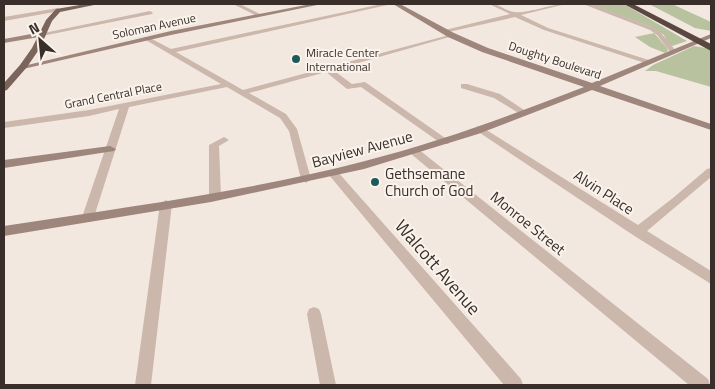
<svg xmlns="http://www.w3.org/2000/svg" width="715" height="389" viewBox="0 0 715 389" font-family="'Titillium Web',sans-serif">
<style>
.green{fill:#b8c29f}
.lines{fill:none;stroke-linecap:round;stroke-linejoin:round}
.street{fill:#cbb7ab;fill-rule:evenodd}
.secondary{fill:#9f867c;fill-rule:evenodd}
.primary{fill:#7b645b;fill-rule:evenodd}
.highway{fill:#5a4741;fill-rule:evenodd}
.poi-dot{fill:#1f5a5b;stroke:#faf3ec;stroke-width:2}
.labels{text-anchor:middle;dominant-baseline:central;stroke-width:4;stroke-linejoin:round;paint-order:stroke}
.far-street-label{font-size:12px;fill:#392e2a;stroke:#faf3ec}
.far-poi-label{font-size:12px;fill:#392e2a;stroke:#faf3ec;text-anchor:start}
.street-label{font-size:15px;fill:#392e2a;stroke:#faf3ec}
.poi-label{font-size:15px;fill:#392e2a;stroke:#faf3ec;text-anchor:start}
.near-street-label{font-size:18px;fill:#392e2a;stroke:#faf3ec}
</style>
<rect width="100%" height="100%" fill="#f3e8df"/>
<!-- green -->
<path class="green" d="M 590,4 L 624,4 L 687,41 L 672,46 L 668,44 L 664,35 L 651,27 Z
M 649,4 L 672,4 L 711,22 L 711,31 L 695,28 Z
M 654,33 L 667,48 L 668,51 L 665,53 L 650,47 L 635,37 Z
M 694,46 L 711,49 L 711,87 L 656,71 L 645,71 L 653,65 Z"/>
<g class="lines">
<!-- street -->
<path class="street" d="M 233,4 L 240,4 L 262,15 L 257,16 Z
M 382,4 L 392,4 L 176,52 L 243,90 L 453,34 L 453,36 L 333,70 L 352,84 L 365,82 L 448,140 L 450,142 L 448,144 L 442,144 L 361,87 L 347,89 L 326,72 L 249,93 L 286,114 L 297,129 L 311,179 L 306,183 L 301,179 L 289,131 L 280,118 L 227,87 L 129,107 L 94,217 L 92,220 L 84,220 L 82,217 L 119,109 L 89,116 L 4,128 L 4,122 L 89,110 L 221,84 L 144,39 L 144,37 L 148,37 L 171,49 Z
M 489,4 C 499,3 505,11 515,12 C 525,14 552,4 566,4 L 521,15 L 548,28 L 655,62 L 648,64 L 544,30 L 515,17 L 444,33 L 441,31 L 510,14 Z
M 583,4 L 591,4 L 654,28 L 661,33 L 677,52 L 671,53 L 657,35 L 650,30 Z
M 58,8 L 60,11 L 4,21 L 4,17 Z
M 150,11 L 153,13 L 152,14 L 42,36 L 39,34 Z
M 461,84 L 467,84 L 500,94 L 527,112 L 523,115 L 520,114 L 494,98 L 461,88 Z
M 480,126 L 638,225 L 673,198 L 707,169 L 711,168 L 711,177 L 647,231 L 711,271 L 711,284 L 633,235 L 477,131 L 477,127 Z
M 224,137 L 229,140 L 219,146 L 221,196 L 215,200 L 209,196 L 209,145 Z
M 414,148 L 418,149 L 708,379 L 710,385 L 689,385 L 410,153 L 409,151 Z
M 333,170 L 337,171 L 521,379 L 523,385 L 504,385 L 329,175 L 328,173 L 329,171 Z
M 166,200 L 172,204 L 151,385 L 135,385 L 160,204 Z
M 314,307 L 319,309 L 321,314 L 336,385 L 320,385 L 307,314 L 309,309 Z"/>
<!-- secondary -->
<path class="secondary" d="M 311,4 L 322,4 L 171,35 L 23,69 L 19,67 L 171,31 Z
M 393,4 L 400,4 L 454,33 L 488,48 L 592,83 L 711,34 L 711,38 L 600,86 L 711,124 L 711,130 L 592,90 L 478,134 L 364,169 L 211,202 L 4,236 L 4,226 C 125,207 247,192 365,161 C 440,142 512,115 584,87 L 482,52 L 448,37 Z
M 42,32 L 45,32 L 45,36 L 4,43 L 4,39 Z
M 110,146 L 116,149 L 114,151 L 4,168 L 4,160 Z"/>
<!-- primary -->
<path class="primary" d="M 86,4 L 99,4 L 60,12 L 52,21 L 40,48 L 27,67 L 7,90 L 4,91 L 4,83 L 20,65 L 32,48 L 46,20 L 56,9 Z"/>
<!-- highway -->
<path class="highway" d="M 624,4 L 633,4 L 711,44 L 711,51 Z"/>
</g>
<!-- markers -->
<g class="poi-dot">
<circle cx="296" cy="59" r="5"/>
<circle cx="375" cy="182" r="5"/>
</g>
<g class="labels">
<!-- far-street labels -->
<g class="far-street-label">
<text transform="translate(154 26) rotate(-12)">Soloman Avenue</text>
<text transform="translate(555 60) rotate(18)">Doughty Boulevard</text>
<text transform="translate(113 95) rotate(-11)">Grand Central Place</text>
</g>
<!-- far-poi labels -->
<g class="far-poi-label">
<text x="306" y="52">Miracle Center<tspan x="306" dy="14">International</tspan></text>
</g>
<!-- street labels -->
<g class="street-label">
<text transform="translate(362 149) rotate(-15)">Bayview Avenue</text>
<text transform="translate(604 192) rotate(33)">Alvin Place</text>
<text transform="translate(528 223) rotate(39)">Monroe Street</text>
</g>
<!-- poi labels -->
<g class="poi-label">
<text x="385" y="173">Gethsemane<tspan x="385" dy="17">Church of God</tspan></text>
</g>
<!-- near-street labels -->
<g class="near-street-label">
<text transform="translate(438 267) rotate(49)">Walcott Avenue</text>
</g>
</g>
<!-- border -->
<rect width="715" height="389" fill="none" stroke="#392e2a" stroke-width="10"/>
<!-- north arrow -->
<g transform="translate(40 40) rotate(333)" stroke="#faf3ec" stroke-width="4" paint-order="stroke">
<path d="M0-4L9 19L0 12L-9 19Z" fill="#392e2a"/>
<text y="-8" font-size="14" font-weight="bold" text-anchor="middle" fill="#392e2a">N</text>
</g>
</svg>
